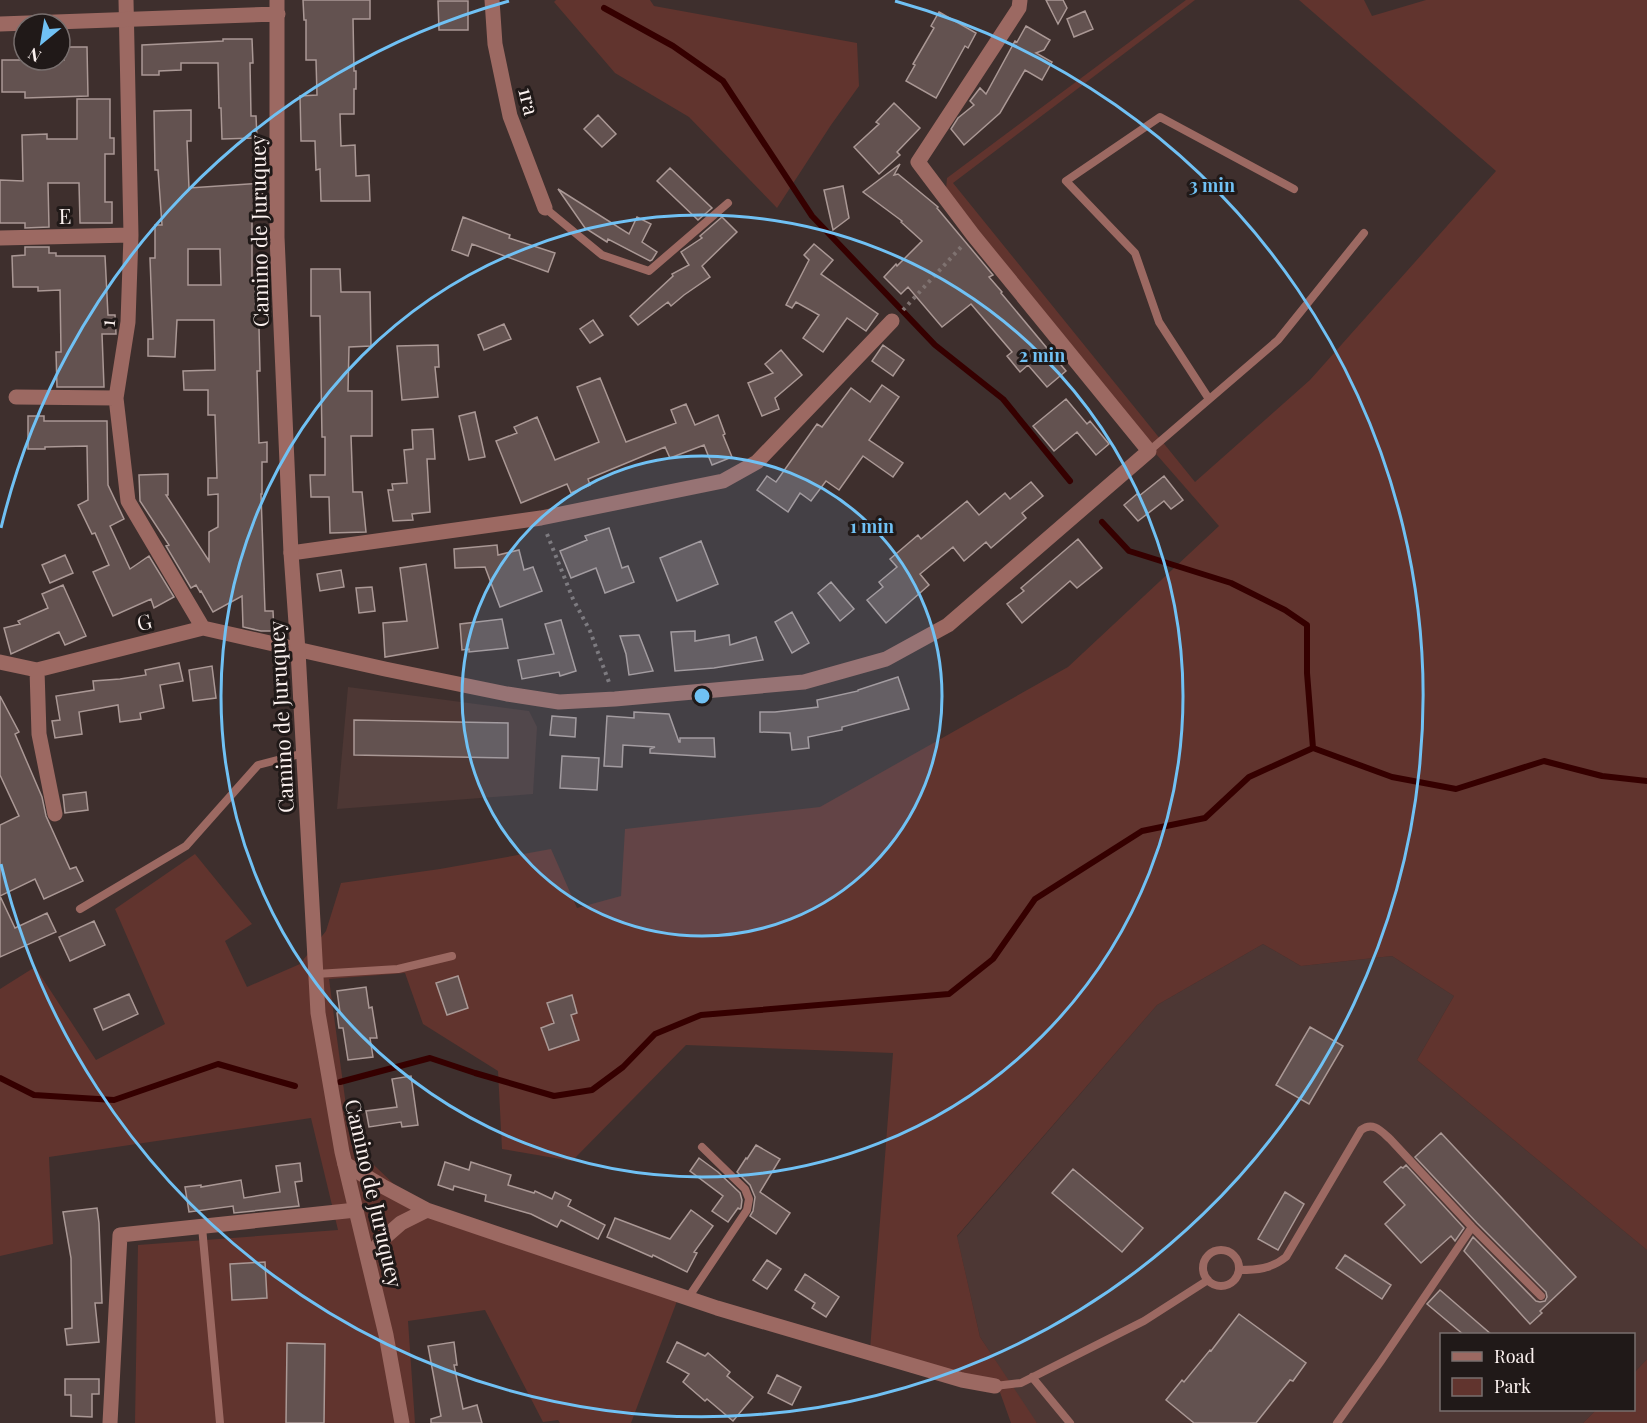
<svg xmlns="http://www.w3.org/2000/svg" width="1647" height="1423" viewBox="0 0 1647 1423" font-family="'Playfair Display',serif">
<style>
.built{fill:#4d3734}
.green{fill:#61342e}
.lines{fill:none;stroke-linecap:round;stroke-linejoin:round}
.stream{stroke:#350000;stroke-width:6}
.building{fill:#635250;stroke:#aa9895;stroke-width:1.5;fill-rule:evenodd}
.path{stroke:#7f7270;stroke-width:4;stroke-dasharray:3 4.5;stroke-linecap:butt}
.service{stroke:#9c6962;stroke-width:8}
.minor{stroke:#9c6962;stroke-width:15}
.tertiary{stroke:#9c6962;stroke-width:15}
.ring{fill:none;stroke:#70c1f4;stroke-width:3}
.labels{text-anchor:middle;dominant-baseline:central;stroke-width:6;stroke-linejoin:round;paint-order:stroke}
.street-label{font-size:21px;fill:#fbf1ef;stroke:#201918}
.centre{fill:#70c1f4;stroke:#201918;stroke-width:3}
.ring-label{font-size:18px;text-anchor:middle;font-weight:bold;fill:#70c1f4;stroke:#201918;stroke-width:6;stroke-linejoin:round;paint-order:stroke}
</style>
<rect width="100%" height="100%" fill="#3e2f2d"/>
<!-- built -->
<path class="built" d="M 348,687 L 529,711 L 537,727 L 533,794 L 337,809 Z
M 1263,944 L 1301,966 L 1392,956 L 1454,996 L 1417,1060 L 1647,1250 L 1647,1359 L 1634,1373 L 1634,1334 L 1442,1334 L 1442,1410 L 1596,1410 L 1583,1423 L 1037,1423 L 1034,1420 L 980,1337 L 957,1237 L 1157,1005 Z"/>
<!-- green -->
<path class="green" d="M 556,0 L 650,0 L 654,6 L 857,43 L 859,86 L 831,125 L 777,208 L 689,117 L 615,73 L 554,2 Z
M 1186,0 L 1195,0 L 953,183 L 1195,482 L 1310,380 L 1496,171 L 1299,0 L 1364,0 L 1372,16 L 1426,0 L 1647,0 L 1647,1250 L 1417,1060 L 1454,996 L 1392,956 L 1301,966 L 1263,944 L 1157,1005 L 957,1236 L 980,1337 L 1037,1423 L 1011,1423 L 997,1384 L 870,1350 L 893,1053 L 686,1045 L 572,1161 L 502,1149 L 498,1071 L 423,1024 L 405,973 L 329,979 L 351,1143 L 428,1217 L 677,1301 L 631,1423 L 560,1423 L 558,1420 L 543,1422 L 485,1310 L 408,1321 L 415,1423 L 135,1423 L 138,1245 L 338,1230 L 311,1118 L 49,1157 L 53,1244 L 0,1256 L 0,989 L 35,967 L 96,1060 L 165,1024 L 115,909 L 195,854 L 252,924 L 225,941 L 247,987 L 300,964 L 326,931 L 341,883 L 440,869 L 551,849 L 577,908 L 621,896 L 625,829 L 820,807 L 1068,667 L 1219,526 L 1129,423 L 946,189 L 947,178 Z
M 1647,1359 L 1647,1423 L 1583,1423 L 1596,1410 L 1634,1410 L 1634,1373 Z"/>
<g class="lines">
<!-- stream -->
<path class="stream" d="M 604,8 L 673,46 L 723,81 L 812,216 L 935,345 L 1003,399 L 1070,481
M 1102,522 L 1129,551 L 1231,583 L 1285,610 L 1307,625 L 1307,673 L 1313,748
M 0,1078 L 34,1095 L 114,1100 L 218,1064 L 295,1086
M 340,1082 L 430,1058 L 475,1073 L 554,1096 L 592,1090 L 623,1067 L 655,1034 L 701,1015 L 949,994 L 993,959 L 1035,899 L 1142,831 L 1205,818 L 1249,777 L 1313,748 L 1392,777 L 1456,789 L 1544,761 L 1602,776 L 1647,781"/>
</g>
<!-- building -->
<path class="building" d="M 303,0 L 370,0 L 370,19 L 353,19 L 354,71 L 356,71 L 356,89 L 354,89 L 354,114 L 340,114 L 341,146 L 355,145 L 356,176 L 369,175 L 370,201 L 321,201 L 320,169 L 316,170 L 315,141 L 301,141 L 300,96 L 317,95 L 316,60 L 306,60 L 306,20 L 304,20 Z
M 1046,0 L 1063,0 L 1067,8 L 1058,24 Z
M 438,1 L 468,1 L 468,30 L 439,30 Z
M 1085,11 L 1093,29 L 1074,37 L 1067,19 Z
M 939,12 L 976,33 L 968,48 L 965,46 L 936,98 L 906,81 L 915,65 L 913,64 L 934,28 L 931,26 Z
M 1026,26 L 1050,40 L 1044,50 L 1036,53 L 1052,62 L 1042,80 L 1025,70 L 1000,113 L 964,145 L 951,129 L 958,118 L 974,105 L 970,101 L 980,88 L 986,94 L 1015,41 L 1017,42 Z
M 223,39 L 252,39 L 253,63 L 250,63 L 251,116 L 256,116 L 257,138 L 222,139 L 221,108 L 219,108 L 218,63 L 181,63 L 181,70 L 159,71 L 159,75 L 142,75 L 142,45 L 223,41 Z
M 64,47 L 87,47 L 88,96 L 25,98 L 25,92 L 2,92 L 2,60 L 64,60 Z
M 77,99 L 110,99 L 110,138 L 114,138 L 114,154 L 105,154 L 105,202 L 112,202 L 112,223 L 80,223 L 79,183 L 48,183 L 49,227 L 25,228 L 25,223 L 0,223 L 0,180 L 23,181 L 22,135 L 47,134 L 47,139 L 77,139 Z
M 894,103 L 920,128 L 897,152 L 900,155 L 879,174 L 854,147 L 879,124 L 876,122 Z
M 191,110 L 191,141 L 187,141 L 189,188 L 262,183 L 264,212 L 252,213 L 252,284 L 255,284 L 256,327 L 259,327 L 260,371 L 257,371 L 259,443 L 267,442 L 267,462 L 262,462 L 262,494 L 261,494 L 265,611 L 273,611 L 274,631 L 261,631 L 243,627 L 242,596 L 213,612 L 201,591 L 200,592 L 196,585 L 191,588 L 166,546 L 169,545 L 140,501 L 139,475 L 168,474 L 168,495 L 166,495 L 209,561 L 209,532 L 218,527 L 218,494 L 208,495 L 208,478 L 217,478 L 215,415 L 208,415 L 208,390 L 184,390 L 183,371 L 215,370 L 214,320 L 177,320 L 175,357 L 148,356 L 148,339 L 153,339 L 150,258 L 155,258 L 155,225 L 162,225 L 158,170 L 155,170 L 154,111 ZM 188,249 L 220,249 L 221,285 L 188,285 Z
M 598,115 L 616,134 L 602,147 L 584,129 Z
M 900,164 L 894,175 L 898,174 L 938,207 L 937,208 L 993,275 L 989,277 L 1002,292 L 1001,293 L 1066,371 L 1047,387 L 1028,365 L 1020,372 L 1007,356 L 1012,352 L 971,304 L 942,327 L 908,287 L 901,294 L 884,277 L 896,264 L 897,266 L 922,241 L 901,222 L 902,221 L 863,192 Z
M 670,168 L 712,208 L 698,220 L 657,181 Z
M 843,186 L 849,218 L 833,230 L 824,190 Z
M 558,189 L 629,234 L 637,217 L 651,224 L 642,242 L 657,252 L 652,260 L 650,261 L 608,239 L 607,242 L 585,228 Z
M 463,217 L 510,235 L 509,238 L 555,253 L 548,272 L 472,244 L 468,256 L 452,250 Z
M 722,217 L 737,232 L 702,266 L 710,277 L 684,295 L 671,306 L 668,302 L 638,325 L 630,316 L 673,276 L 672,274 L 689,265 L 681,252 L 702,238 L 700,236 Z
M 814,244 L 833,260 L 821,274 L 878,314 L 866,331 L 847,318 L 823,352 L 803,338 L 819,315 L 796,302 L 792,308 L 786,305 L 809,260 L 804,255 Z
M 25,247 L 49,247 L 49,253 L 56,253 L 56,256 L 105,256 L 108,315 L 115,315 L 116,334 L 102,334 L 104,387 L 57,387 L 56,352 L 61,352 L 60,290 L 38,291 L 38,287 L 13,287 L 12,256 L 25,255 Z
M 311,269 L 340,269 L 341,292 L 370,292 L 371,346 L 349,347 L 348,391 L 372,391 L 372,436 L 351,436 L 353,492 L 362,492 L 366,532 L 330,533 L 329,497 L 311,497 L 310,475 L 325,475 L 325,437 L 322,437 L 320,316 L 311,316 Z
M 593,320 L 603,335 L 590,343 L 580,329 Z
M 504,324 L 511,339 L 484,350 L 478,335 Z
M 438,345 L 439,367 L 435,367 L 438,397 L 402,400 L 397,346 Z
M 883,345 L 904,360 L 893,376 L 872,361 Z
M 781,350 L 802,375 L 775,398 L 779,409 L 762,416 L 748,383 L 773,373 L 765,364 Z
M 600,378 L 626,442 L 676,423 L 671,410 L 686,404 L 695,425 L 718,415 L 725,434 L 723,435 L 732,457 L 712,465 L 704,445 L 670,458 L 665,447 L 588,479 L 590,485 L 571,493 L 567,484 L 521,503 L 496,441 L 517,433 L 514,427 L 537,417 L 555,460 L 599,442 L 577,387 Z
M 882,385 L 899,397 L 869,440 L 903,463 L 893,477 L 863,456 L 839,490 L 826,481 L 811,501 L 800,493 L 788,512 L 757,490 L 767,476 L 776,482 L 817,424 L 822,427 L 851,388 L 870,402 Z
M 1066,399 L 1087,424 L 1090,421 L 1109,444 L 1096,455 L 1077,432 L 1054,451 L 1033,426 Z
M 475,412 L 485,457 L 469,460 L 459,416 Z
M 28,416 L 44,416 L 44,421 L 107,421 L 108,485 L 124,519 L 110,526 L 130,569 L 149,556 L 174,597 L 154,608 L 151,599 L 113,616 L 93,572 L 109,565 L 95,533 L 92,534 L 78,505 L 88,500 L 87,446 L 45,447 L 45,449 L 28,449 Z
M 433,429 L 435,459 L 427,459 L 430,512 L 412,514 L 413,520 L 393,521 L 388,490 L 393,490 L 392,484 L 407,483 L 404,450 L 413,449 L 412,430 Z
M 1164,476 L 1183,500 L 1171,509 L 1164,501 L 1138,521 L 1124,505 L 1137,494 L 1139,496 Z
M 1031,482 L 1043,496 L 1022,513 L 1026,518 L 991,548 L 986,542 L 964,561 L 953,547 L 920,574 L 929,585 L 886,623 L 867,600 L 883,587 L 879,582 L 897,567 L 890,559 L 918,535 L 921,539 L 967,501 L 979,515 L 1005,493 L 1010,499 Z
M 609,528 L 622,568 L 628,566 L 634,582 L 605,593 L 596,568 L 571,578 L 560,551 L 587,540 L 585,536 Z
M 1078,539 L 1102,568 L 1077,588 L 1070,581 L 1022,623 L 1007,604 L 1024,591 L 1021,588 Z
M 701,541 L 718,584 L 677,601 L 660,558 Z
M 497,545 L 498,555 L 519,550 L 524,570 L 533,567 L 542,591 L 500,607 L 485,567 L 455,568 L 454,549 Z
M 65,555 L 73,573 L 50,583 L 42,565 Z
M 426,564 L 438,648 L 385,657 L 383,623 L 407,621 L 400,568 Z
M 341,570 L 344,587 L 320,591 L 317,574 Z
M 831,582 L 854,609 L 840,621 L 818,593 Z
M 63,585 L 86,636 L 65,645 L 59,632 L 11,654 L 4,628 L 20,624 L 18,621 L 48,608 L 42,594 Z
M 372,587 L 375,611 L 359,613 L 356,588 Z
M 792,612 L 809,643 L 792,653 L 775,622 Z
M 502,619 L 508,648 L 469,652 L 469,649 L 462,650 L 460,624 Z
M 561,620 L 576,671 L 560,676 L 559,672 L 522,679 L 518,660 L 554,654 L 545,624 Z
M 695,631 L 695,641 L 729,635 L 730,645 L 756,637 L 763,660 L 714,668 L 675,671 L 671,632 Z
M 639,635 L 653,671 L 629,675 L 626,654 L 620,636 Z
M 179,663 L 183,681 L 160,685 L 164,708 L 140,713 L 141,719 L 120,722 L 118,705 L 79,712 L 82,734 L 55,738 L 52,721 L 60,720 L 56,696 L 94,690 L 93,681 L 120,679 L 146,675 L 145,670 Z
M 212,666 L 216,698 L 193,701 L 189,670 Z
M 898,677 L 909,709 L 842,727 L 842,730 L 808,737 L 809,748 L 792,750 L 790,733 L 760,732 L 760,712 L 775,712 L 818,707 L 817,700 L 858,691 L 858,690 Z
M 0,696 L 19,732 L 15,734 L 42,797 L 46,816 L 70,869 L 76,867 L 83,881 L 44,899 L 35,879 L 0,896 L 0,825 L 19,816 L 0,775 Z
M 634,712 L 669,714 L 679,742 L 680,742 L 680,738 L 714,738 L 715,757 L 650,753 L 650,749 L 655,747 L 623,745 L 622,767 L 604,766 L 607,716 L 634,718 Z
M 552,716 L 576,718 L 575,737 L 550,735 Z
M 354,720 L 508,723 L 508,758 L 354,755 Z
M 562,756 L 599,758 L 597,790 L 560,788 Z
M 86,792 L 88,810 L 65,813 L 63,795 Z
M 0,896 L 15,928 L 47,913 L 56,932 L 0,957 Z
M 94,921 L 105,945 L 70,961 L 59,937 Z
M 458,976 L 468,1008 L 447,1015 L 436,983 Z
M 366,987 L 369,1008 L 372,1007 L 377,1038 L 370,1038 L 373,1057 L 348,1060 L 343,1028 L 339,1028 L 337,1013 L 340,1012 L 337,991 Z
M 129,994 L 138,1014 L 103,1030 L 94,1009 Z
M 572,995 L 577,1013 L 571,1015 L 579,1040 L 549,1050 L 541,1028 L 554,1023 L 547,1003 Z
M 1310,1027 L 1343,1046 L 1309,1104 L 1276,1085 Z
M 411,1076 L 418,1125 L 402,1127 L 401,1122 L 369,1127 L 366,1111 L 397,1107 L 392,1079 Z
M 1441,1133 L 1576,1277 L 1540,1311 L 1542,1313 L 1530,1324 L 1464,1251 L 1473,1237 L 1536,1301 L 1540,1302 L 1545,1301 L 1547,1297 L 1546,1292 L 1477,1223 L 1415,1157 Z
M 756,1145 L 780,1159 L 760,1192 L 790,1213 L 776,1234 L 750,1216 L 753,1211 L 755,1197 L 750,1185 L 737,1172 L 746,1158 L 747,1159 Z
M 699,1158 L 718,1172 L 740,1193 L 742,1200 L 741,1208 L 740,1209 L 738,1208 L 728,1222 L 712,1211 L 723,1196 L 690,1171 Z
M 445,1162 L 469,1170 L 471,1162 L 511,1175 L 508,1185 L 534,1193 L 535,1191 L 552,1199 L 555,1192 L 571,1200 L 568,1206 L 605,1225 L 598,1239 L 561,1220 L 557,1227 L 531,1214 L 485,1201 L 486,1195 L 454,1186 L 453,1190 L 438,1185 Z
M 300,1163 L 302,1181 L 295,1182 L 299,1206 L 234,1213 L 233,1206 L 189,1212 L 185,1187 L 201,1185 L 201,1187 L 241,1180 L 244,1198 L 280,1192 L 276,1166 Z
M 1406,1165 L 1464,1228 L 1455,1241 L 1451,1236 L 1421,1263 L 1385,1224 L 1405,1205 L 1384,1182 L 1401,1167 L 1403,1168 Z
M 1073,1169 L 1143,1228 L 1122,1252 L 1052,1193 Z
M 1285,1192 L 1304,1204 L 1278,1250 L 1258,1239 Z
M 97,1208 L 99,1223 L 102,1303 L 95,1303 L 99,1342 L 67,1345 L 65,1329 L 72,1328 L 71,1258 L 63,1212 Z
M 691,1210 L 713,1226 L 694,1252 L 697,1253 L 687,1272 L 653,1255 L 652,1257 L 607,1237 L 615,1218 L 670,1239 Z
M 1345,1255 L 1391,1285 L 1382,1299 L 1336,1268 Z
M 767,1260 L 781,1269 L 767,1289 L 753,1280 Z
M 265,1262 L 267,1298 L 232,1300 L 230,1264 Z
M 805,1274 L 839,1297 L 826,1317 L 812,1308 L 815,1303 L 795,1290 Z
M 1440,1290 L 1492,1335 L 1464,1335 L 1427,1304 Z
M 1239,1314 L 1306,1363 L 1293,1381 L 1290,1380 L 1256,1423 L 1194,1423 L 1166,1400 L 1182,1380 L 1184,1382 L 1210,1350 L 1211,1351 Z
M 454,1342 L 457,1365 L 454,1365 L 463,1409 L 477,1405 L 482,1423 L 431,1423 L 431,1419 L 441,1416 L 428,1346 Z
M 677,1342 L 705,1356 L 708,1353 L 730,1372 L 727,1376 L 753,1397 L 733,1421 L 707,1399 L 705,1401 L 683,1382 L 689,1374 L 667,1362 Z
M 287,1343 L 325,1344 L 324,1423 L 286,1423 Z
M 777,1375 L 801,1387 L 792,1405 L 768,1393 Z
M 65,1379 L 99,1379 L 99,1394 L 92,1394 L 92,1417 L 71,1416 L 71,1395 L 65,1395 Z"/>
<g class="lines">
<!-- path -->
<path class="path" d="M 903,310 L 961,247
M 547,534 L 573,599 L 590,631 L 610,685"/>
<!-- service -->
<path class="service" d="M 545,208 L 602,255 L 649,271 L 728,203
M 1209,399 L 1159,322 L 1135,253 L 1066,181 L 1160,117 L 1294,189
M 1149,451 L 1278,340 L 1364,233
M 80,909 L 186,846 L 258,765 L 304,753
M 316,974 L 398,969 L 452,956
M 202,1227 L 220,1423
M1203 1268a18 18 0 1 1 36 0a18 18 0 1 1-36 0Z
M 1239,1270 C 1257,1270 1271,1269 1286,1257 L 1361,1130 C 1373,1121 1381,1131 1390,1139 L 1472,1227 L 1541,1296
M 688,1298 L 747,1210 L 749,1199 L 745,1189 L 702,1147
M 1032,1377 L 1070,1423
M 995,1386 L 1021,1383 L 1144,1321 L 1208,1280
M 1337,1423 L 1381,1361 L 1472,1227"/>
<!-- minor -->
<path class="minor" d="M 126,0 L 131,235 L 128,322 L 116,398 L 128,501 L 203,628
M 492,0 L 495,44 L 510,116 L 545,208
M 0,238 L 131,235
M 16,397 L 116,398
M 291,553 L 541,518 L 723,481 L 757,462 L 892,321
M 0,662 L 37,670 L 203,628 L 385,669 L 507,694 L 559,702 L 615,699 L 804,682 L 886,659 L 948,625 L 1149,451 L 973,235 L 918,162 L 1019,8 L 1020,0
M 37,670 L 39,734 L 55,814
M 345,1164 L 382,1186 L 427,1210 L 717,1308 L 962,1380 L 995,1386
M 368,1257 L 385,1237 L 401,1223 L 427,1210
M 110,1423 L 120,1235 L 356,1210"/>
<!-- tertiary -->
<path class="tertiary" d="M 277,0 L 277,237 L 291,553 L 298,651 L 318,1013 L 342,1152 L 386,1335 L 402,1423
M 0,24 L 278,14"/>
</g>
<!-- distance rings -->
<circle cx="702" cy="696" r="240" fill="#70c1f4" fill-opacity=".12"/>
<g class="ring">
<circle cx="702" cy="696" r="240"/>
<circle cx="702" cy="696" r="481"/>
<path d="M1 528A721 721 0 0 1 509 1M895 1A721 721 0 1 1 1 864"/>
</g>
<g class="labels">
<!-- street labels -->
<g class="street-label">
<text transform="translate(530 101) rotate(76)">1ra</text>
<text transform="translate(65 215) rotate(-1)">E</text>
<text transform="translate(258 231) rotate(-91)">Camino de Juruquey</text>
<text transform="translate(106 323) rotate(-84)">1</text>
<text transform="translate(144 621) rotate(-14)">G</text>
<text transform="translate(280 717) rotate(-93)">Camino de Juruquey</text>
<text transform="translate(375 1193) rotate(77)">Camino de Juruquey</text>
</g>
</g>
<circle cx="702" cy="696" r="9" class="centre"/>
<g class="ring-label">
<text x="1212" y="192">3 min</text>
<text x="1042" y="362">2 min</text>
<text x="872" y="533">1 min</text>
</g>
<!-- legend -->
<rect x="1440" y="1333" width="195" height="78" fill="#201918" stroke="#786f6e" stroke-width="1.5"/>
<rect x="1452" y="1352" width="30" height="9" fill="#9c6962" stroke="#786f6e" stroke-width="1.5"/>
<text x="1494" y="1363" font-size="18" fill="#fbf1ef">Road</text>
<rect x="1452" y="1378" width="30" height="18" fill="#61342e" stroke="#786f6e" stroke-width="1.5"/>
<text x="1494" y="1393" font-size="18" fill="#fbf1ef">Park</text>
<!-- north arrow -->
<g transform="translate(42 42) rotate(210)"><circle r="28" fill="#201918" stroke="#786f6e" stroke-width="1.5"/>
<path d="M0-4.5L10 22L0 15L-10 22Z" fill="#70c1f4"/>
<text y="-9" font-size="16" font-weight="bold" text-anchor="middle" fill="#fbf1ef">N</text>
</g>
</svg>
